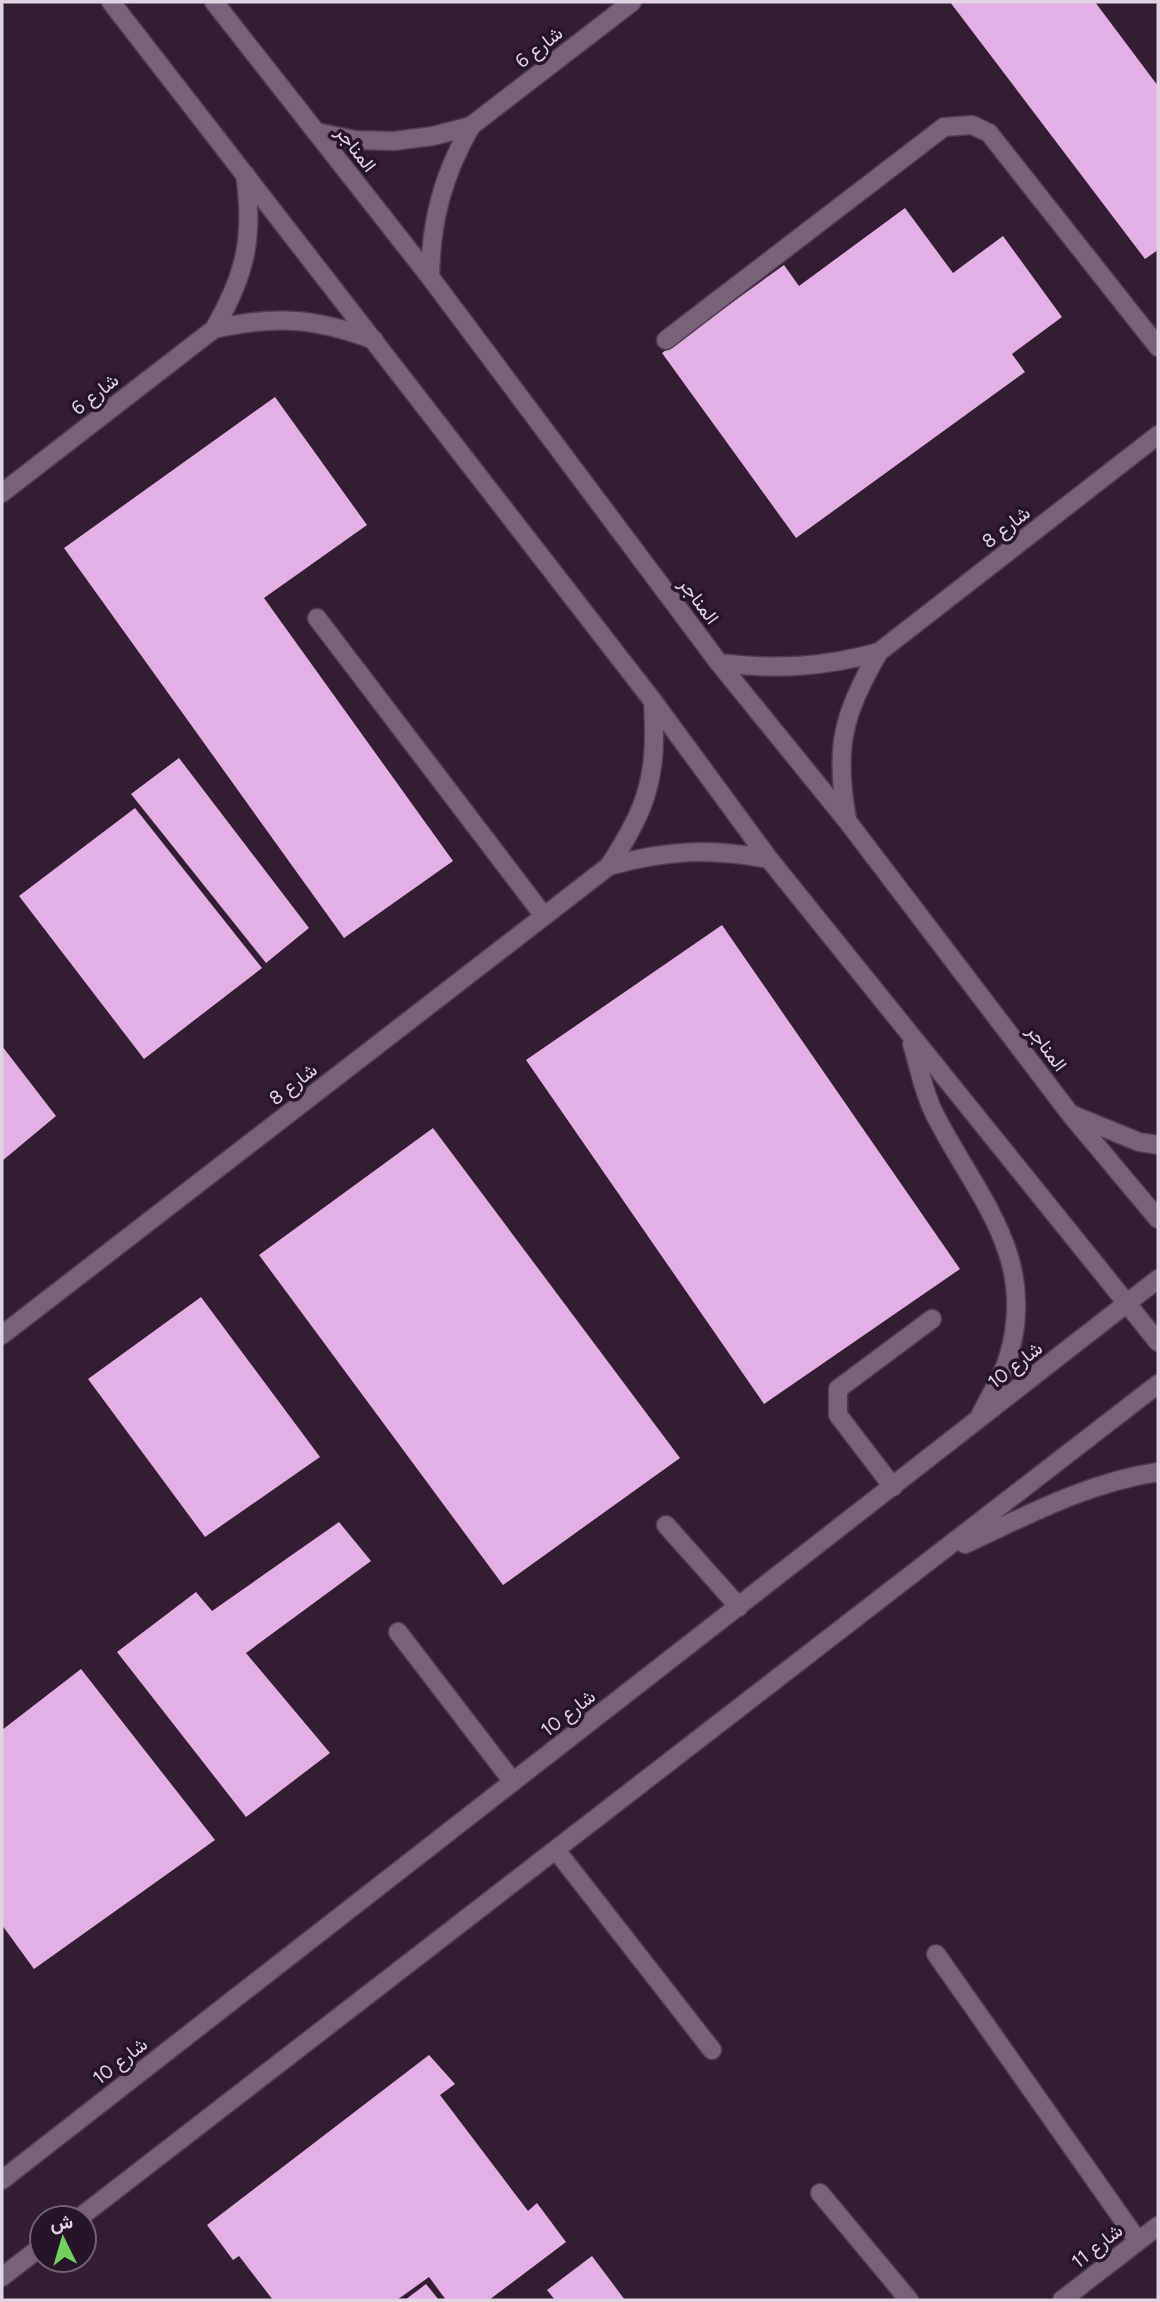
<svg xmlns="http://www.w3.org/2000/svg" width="1160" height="2302" viewBox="0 0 1160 2302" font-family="Figtree,Vazirmatn,sans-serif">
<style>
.building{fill:#e4afe5}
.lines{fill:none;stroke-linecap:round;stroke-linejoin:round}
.minor-casing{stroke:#4e3b4e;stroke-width:21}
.minor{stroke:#7a617a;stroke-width:18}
.labels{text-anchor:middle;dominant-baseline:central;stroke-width:7;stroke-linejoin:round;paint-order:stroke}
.street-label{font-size:19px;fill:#e1d3e1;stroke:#281429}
</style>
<rect width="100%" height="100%" fill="#321d33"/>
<!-- building -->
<path class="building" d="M 950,2 L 1095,2 L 1158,86 L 1158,250 L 1145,259 Z
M 905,208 L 953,273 L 1003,236 L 1062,317 L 1012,354 L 1025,372 L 796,538 L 662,353 L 784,265 L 799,286 Z
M 275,397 L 367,525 L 264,598 L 453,861 L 344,938 L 64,548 Z
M 179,758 L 309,928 L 266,963 L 131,794 Z
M 135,808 L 262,968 L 144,1059 L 19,896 Z
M 722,925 L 960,1269 L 764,1404 L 526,1060 Z
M 2,1046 L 56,1116 L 2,1161 Z
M 433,1128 L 680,1458 L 503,1585 L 259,1255 Z
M 201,1297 L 320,1457 L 205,1537 L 88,1379 Z
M 339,1522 L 371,1561 L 246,1653 L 330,1753 L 246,1817 L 117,1652 L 196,1592 L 212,1611 Z
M 81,1669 L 215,1840 L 34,1969 L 2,1925 L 2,1730 Z
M 429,2055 L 455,2084 L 440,2095 L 528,2211 L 537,2203 L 566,2242 L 489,2300 L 446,2300 L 429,2277 L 397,2300 L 273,2300 L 239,2256 L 233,2260 L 207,2225 Z
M 592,2256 L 625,2300 L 555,2300 L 547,2290 Z
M 426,2284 L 439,2300 L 405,2300 Z"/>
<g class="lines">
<!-- minor casing -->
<g class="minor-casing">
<path id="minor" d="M 111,2 L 653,701 L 769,859 L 1158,1342
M 214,2 L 430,277 L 719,663 L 848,822 L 1071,1115 L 1158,1219
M 316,132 L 355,140 L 394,141 L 433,136 L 471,126 L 632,2
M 430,277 C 431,220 443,175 471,126
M 214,329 C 275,315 316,318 374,340
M 666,340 L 944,127 L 972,125 L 989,133 L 1158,347
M 2,493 L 214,329 C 246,274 254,237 245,174
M 317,618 L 544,916
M 719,663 C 776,670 825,667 879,652
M 847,819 C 834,748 843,713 879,652 L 1158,435
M 609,866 C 667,850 709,848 769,859
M 912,1044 C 919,1067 924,1094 935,1115 C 977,1197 1039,1258 1008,1358 C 1002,1378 989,1397 980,1416
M 1073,1115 L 1139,1142 L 1158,1145
M 2,1335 L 609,866 C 650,803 657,775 653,701
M 893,1487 L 838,1415 L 838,1389 L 932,1319
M 666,1525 L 739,1607
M 965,1544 C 1028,1515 1089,1482 1158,1472
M 398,1632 L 513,1782
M 556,1850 L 712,2050
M 936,1954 L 1138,2241
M 2,2180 L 1158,1279
M 820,2193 L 909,2300
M 79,2218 L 1158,1384
M 2,2277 L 42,2246
M 1062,2300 L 1158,2226"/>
</g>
<!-- minor -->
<use href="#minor" class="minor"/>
</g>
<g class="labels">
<!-- street labels -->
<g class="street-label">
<text transform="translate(539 47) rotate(-38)">شارع 6</text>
<text transform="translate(356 149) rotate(52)">المناجر</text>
<text transform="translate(95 394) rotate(-38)">شارع 6</text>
<text transform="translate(1006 527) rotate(-38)">شارع 8</text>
<text transform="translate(699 601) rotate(53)">المناجر</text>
<text transform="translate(1047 1048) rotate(53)">المناجر</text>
<text transform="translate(293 1084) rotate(-38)">شارع 8</text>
<text transform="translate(1015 1365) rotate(-38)">شارع 10</text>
<text transform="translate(568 1713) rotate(-38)">شارع 10</text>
<text transform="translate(120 2061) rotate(-38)">شارع 10</text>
<text transform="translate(1097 2246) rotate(-38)">شارع 11</text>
</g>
</g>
<!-- border -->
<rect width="1160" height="2302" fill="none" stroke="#e1d3e1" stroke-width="7"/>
<!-- north arrow -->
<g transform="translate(63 2239) rotate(355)"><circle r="33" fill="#281429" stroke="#726073" stroke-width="2"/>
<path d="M0-5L12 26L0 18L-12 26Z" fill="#72d25d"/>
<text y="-10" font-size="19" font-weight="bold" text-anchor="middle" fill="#e1d3e1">ش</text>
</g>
</svg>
